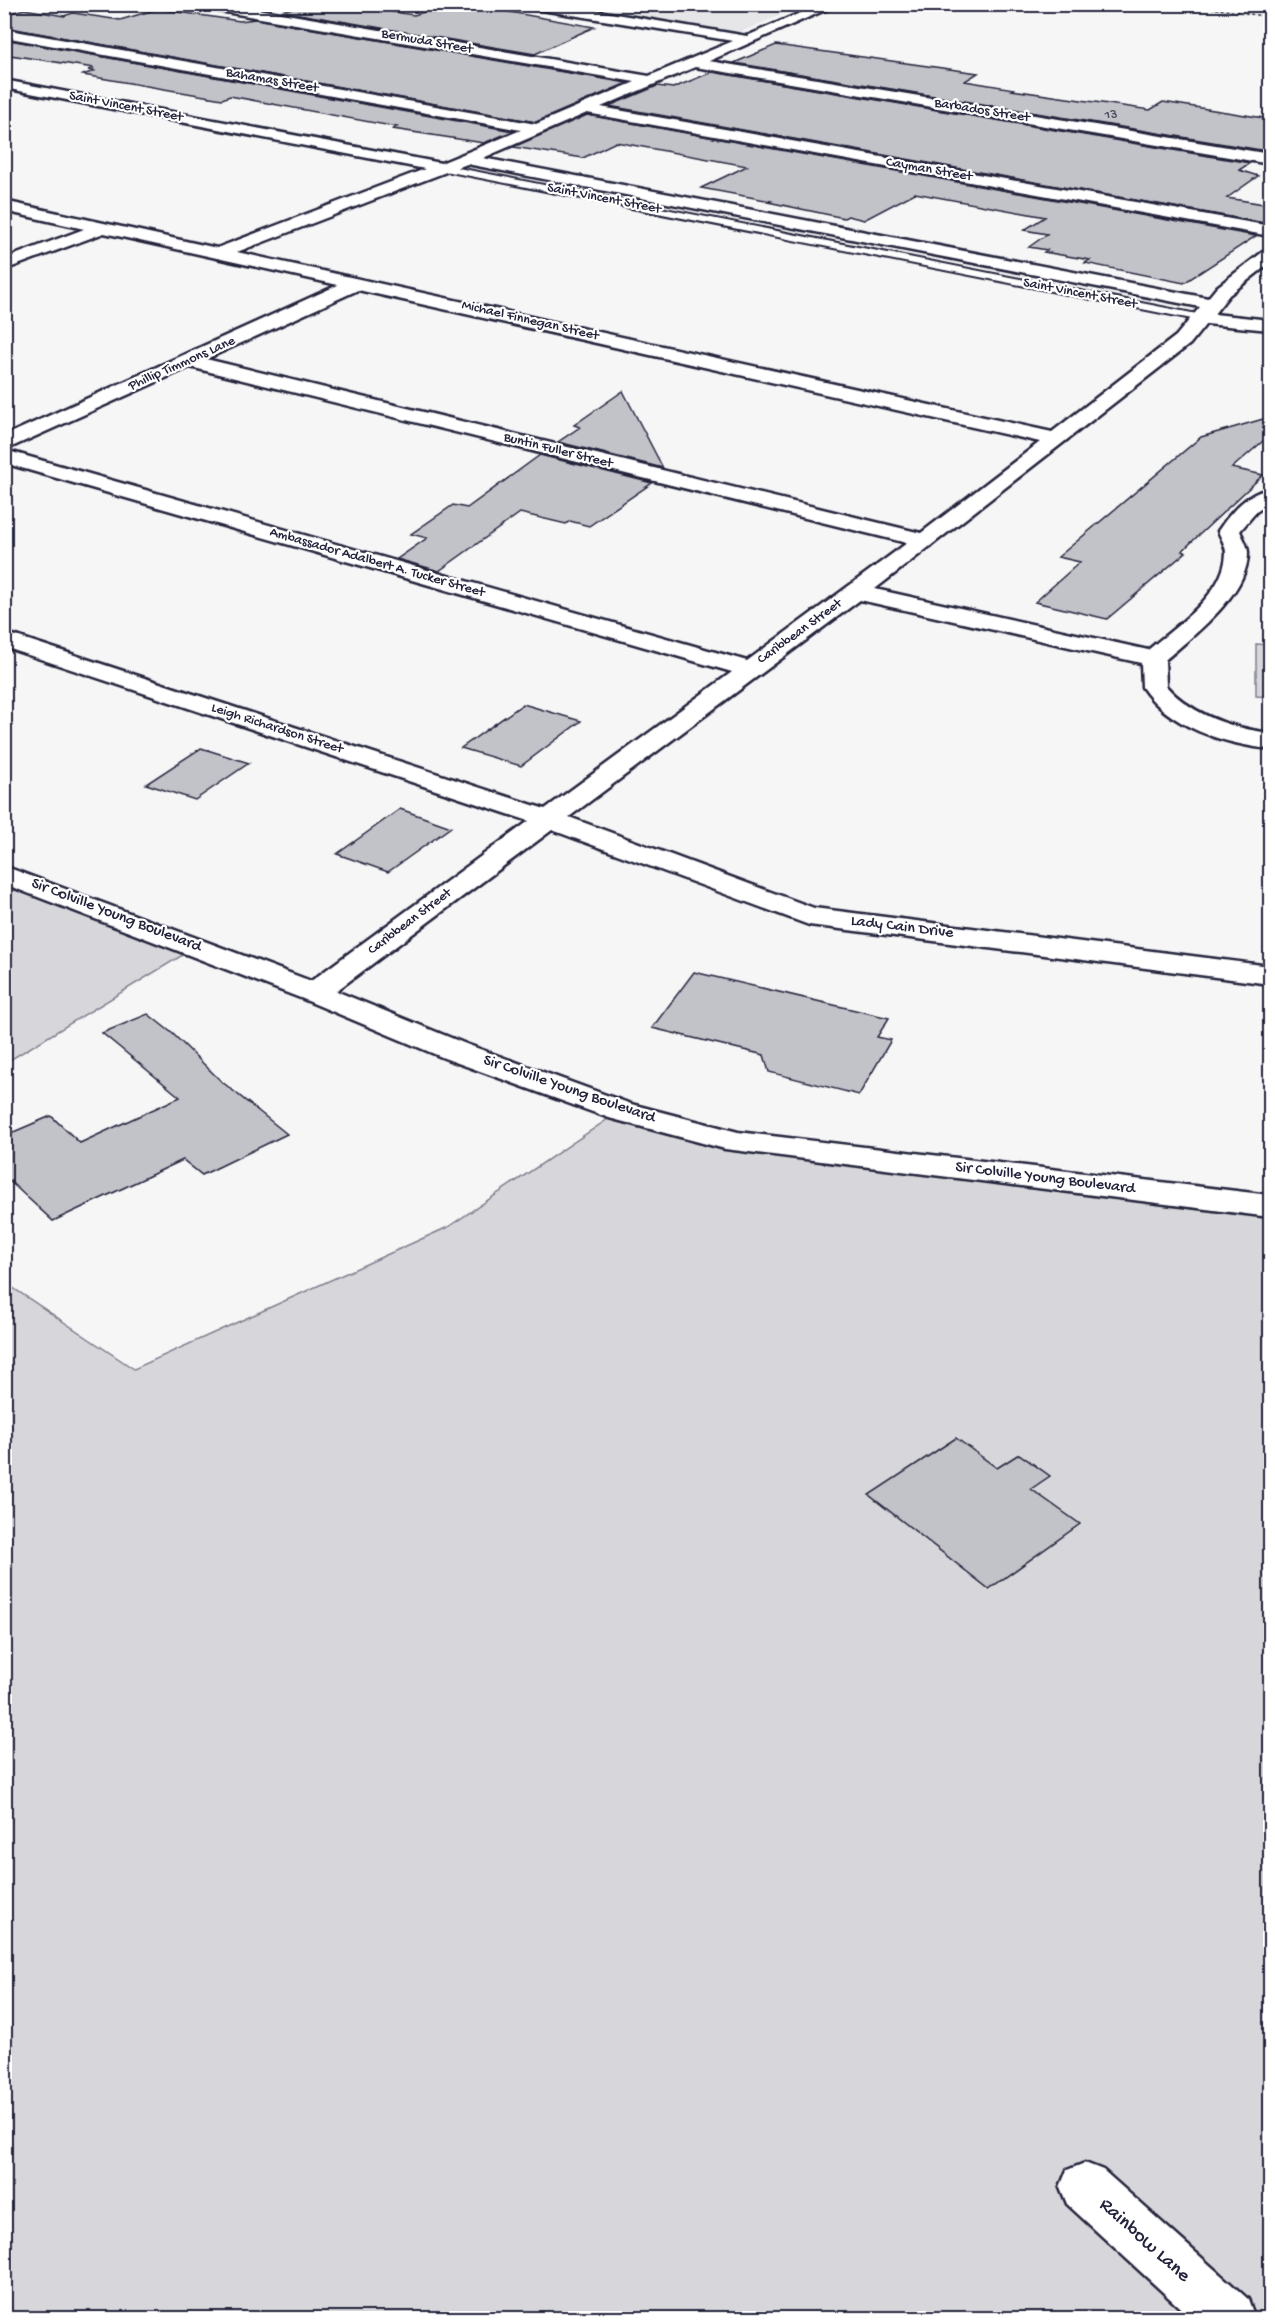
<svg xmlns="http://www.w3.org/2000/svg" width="1275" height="2323" viewBox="0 0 1275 2323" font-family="'Gochi Hand',sans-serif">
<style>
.built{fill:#e6e6e9}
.green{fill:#d7d7db;stroke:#7c7c8b;stroke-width:1.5}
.building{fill:#c2c2c9;stroke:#22223b;stroke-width:1.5}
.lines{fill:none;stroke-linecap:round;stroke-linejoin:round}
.service-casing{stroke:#22223b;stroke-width:4}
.minor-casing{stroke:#22223b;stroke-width:5}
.path{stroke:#22223b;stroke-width:1.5;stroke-dasharray:3 2;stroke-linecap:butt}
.service{fill:#fff;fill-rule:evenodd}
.minor{fill:#fff;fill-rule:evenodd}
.labels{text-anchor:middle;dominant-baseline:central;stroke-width:4.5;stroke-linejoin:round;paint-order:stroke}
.far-street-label{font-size:14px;fill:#22223b;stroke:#fff}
.number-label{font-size:14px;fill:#4a4a5e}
.street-label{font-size:16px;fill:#22223b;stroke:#fff}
.near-street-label{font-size:20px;fill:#22223b;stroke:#fff}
</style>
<rect width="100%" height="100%" fill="#f6f6f7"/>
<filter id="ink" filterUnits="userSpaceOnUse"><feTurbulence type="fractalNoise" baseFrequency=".0167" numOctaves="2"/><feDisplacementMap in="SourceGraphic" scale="12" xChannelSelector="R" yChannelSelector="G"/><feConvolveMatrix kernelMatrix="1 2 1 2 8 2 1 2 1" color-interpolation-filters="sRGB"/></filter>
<g filter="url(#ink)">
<!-- built -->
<path class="built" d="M 562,5 L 805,5 L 738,33 Z"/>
<!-- green -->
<path class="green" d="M 1256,644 L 1270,645 L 1270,697 L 1256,696 Z
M 5,876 L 196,947 L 5,1063 Z
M 620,1111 L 737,1142 L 1270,1206 L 1270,2318 L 5,2318 L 4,1282 L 134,1369 L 448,1227 Z"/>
<!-- building -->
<path class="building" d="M 308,4 L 326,4 L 354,9 L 367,8 L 414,15 L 451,4 L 464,4 L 594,27 L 535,54 L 281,11 Z
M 24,9 L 64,16 L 73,13 L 120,20 L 158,9 L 240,21 L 255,19 L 627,83 L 536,122 L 4,27 L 4,15 Z
M 4,39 L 513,131 L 484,143 L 393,129 L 397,127 L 230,96 L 222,99 L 83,75 L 94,71 L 88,70 L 94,68 L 4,54 Z
M 776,45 L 978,73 L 965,81 L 1014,89 L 1012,90 L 1150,110 L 1163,102 L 1270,119 L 1270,149 L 1267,151 L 734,63 Z
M 712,72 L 1250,163 L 1239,170 L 1258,176 L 1227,198 L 1270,205 L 1270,224 L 609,106 L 657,86 L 673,88 Z
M 587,115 L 1256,236 L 1184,283 L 1085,263 L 1090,260 L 1044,252 L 1047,250 L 1029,247 L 1047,234 L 1024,230 L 1045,217 L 915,193 L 864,220 L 848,216 L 844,218 L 768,202 L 771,201 L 701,188 L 747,166 L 616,142 L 583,158 L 513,147 Z
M 623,391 L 663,468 L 558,442 L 580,427 L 574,425 Z
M 1270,417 L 1270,435 L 1232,468 L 1263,475 L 1182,551 L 1186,552 L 1107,619 L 1035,602 L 1080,562 L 1058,557 L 1201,437 Z
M 540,455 L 652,483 L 589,526 L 570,521 L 566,524 L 520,513 L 439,571 L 397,559 L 427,538 L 411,534 L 453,505 L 467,508 Z
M 523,704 L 581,721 L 521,766 L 461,748 Z
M 201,748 L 249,763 L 195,800 L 146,784 Z
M 400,809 L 451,827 L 388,872 L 337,854 Z
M 694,972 L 889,1018 L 877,1037 L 891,1040 L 859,1095 L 769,1072 L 764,1055 L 652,1028 Z
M 148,1014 L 172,1033 L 221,1081 L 287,1134 L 202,1175 L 183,1160 L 53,1221 L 4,1176 L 4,1136 L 51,1116 L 80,1143 L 180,1097 L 102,1033 Z
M 956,1438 L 997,1468 L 1019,1454 L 1050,1476 L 1031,1489 L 1080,1524 L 989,1589 L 869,1495 Z"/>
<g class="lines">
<!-- service casing -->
<g class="service-casing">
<path id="service" d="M 443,165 L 1202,315 L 1207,318 L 1202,321 L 440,170 L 438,168 Z"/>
</g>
<!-- minor casing -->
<g class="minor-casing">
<path id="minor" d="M 196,4 L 228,4 L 649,76 L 733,41 L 529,8 L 523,4 L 556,4 L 747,36 L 821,4 L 839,4 L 709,61 L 1270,154 L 1270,164 L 695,67 L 601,107 L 1270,226 L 1270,236 L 587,113 L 483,158 L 1208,298 L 1217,287 L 1264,251 L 1270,250 L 1270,263 L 1229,295 L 1214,314 L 1270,320 L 1270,330 L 1206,324 L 1190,344 L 875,589 L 1148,650 C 1176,626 1225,594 1226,553 C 1226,546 1221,538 1218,531 C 1231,512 1246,493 1270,489 L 1270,503 L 1256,512 L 1240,531 C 1243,538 1248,546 1248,553 C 1248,594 1194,635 1165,660 L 1166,686 C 1193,716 1232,728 1270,733 L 1270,749 C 1224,744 1169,727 1142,687 L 1141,663 L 860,600 L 569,817 L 814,908 L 1270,966 L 1270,984 L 809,925 L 552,830 L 336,991 L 466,1044 L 631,1104 L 738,1132 L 1270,1195 L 1270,1217 L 725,1149 L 609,1118 L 444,1058 L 303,999 L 4,884 L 4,866 L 311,981 L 529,821 L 4,647 L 4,632 L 545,809 L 732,672 L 4,463 L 4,436 L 338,285 L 104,233 L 4,270 L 4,259 L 84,229 L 4,211 L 4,201 L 217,248 L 425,169 L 4,88 L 4,80 L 441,163 L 521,130 L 4,37 L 4,29 L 536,124 L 635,82 L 202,8 ZM 467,164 L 1200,307 L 1176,336 L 1052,432 L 237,252 ZM 358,290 L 1040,442 L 921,533 L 206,359 ZM 190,367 L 907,543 L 747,661 L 5,450 Z
M 1085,2163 L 1103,2170 L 1248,2299 L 1255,2318 L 1191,2318 L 1067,2204 L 1060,2187 L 1067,2170 Z"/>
</g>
<!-- path -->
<path class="path" d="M 1186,4 L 1270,17"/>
<!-- service -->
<use href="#service" class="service"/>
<!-- minor -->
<use href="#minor" class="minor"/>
</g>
</g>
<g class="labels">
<!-- far-street labels -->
<g class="far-street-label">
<text transform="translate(427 42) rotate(10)">Bermuda Street</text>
<text transform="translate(272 81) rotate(10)">Bahamas Street</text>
<text transform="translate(126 107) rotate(11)">Saint Vincent Street</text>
<text transform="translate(982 111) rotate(9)">Barbados Street</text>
<text transform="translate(929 170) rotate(10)">Cayman Street</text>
<text transform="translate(604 199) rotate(11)">Saint Vincent Street</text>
<text transform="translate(1080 294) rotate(11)">Saint Vincent Street</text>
<text transform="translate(530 321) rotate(13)">Michael Finnegan Street</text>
<text transform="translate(182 364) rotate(-24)">Phillip Timmons Lane</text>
<text transform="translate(558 451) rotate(14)">Buntin Fuller Street</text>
<text transform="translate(377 563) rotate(16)">Ambassador Adalbert A. Tucker Street</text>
<text transform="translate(800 632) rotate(-36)">Caribbean Street</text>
<text transform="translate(277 729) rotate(18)">Leigh Richardson Street</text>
<text transform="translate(410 922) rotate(-37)">Caribbean Street</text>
</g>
<!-- number labels -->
<g class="number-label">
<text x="1111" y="115">13</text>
</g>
<!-- street labels -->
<g class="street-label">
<text transform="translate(116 916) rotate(21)">Sir Colville Young Boulevard</text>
<text transform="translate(902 928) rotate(7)">Lady Cain Drive</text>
<text transform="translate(569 1090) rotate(19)">Sir Colville Young Boulevard</text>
<text transform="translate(1045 1179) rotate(7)">Sir Colville Young Boulevard</text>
</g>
<!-- near-street labels -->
<g class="near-street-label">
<text transform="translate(1144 2241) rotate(42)">Rainbow Lane</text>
</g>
</g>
<!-- margin -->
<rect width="1275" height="2323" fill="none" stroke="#fff" stroke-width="24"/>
<rect x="12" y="12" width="1251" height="2299" fill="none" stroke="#22223b" stroke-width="2" filter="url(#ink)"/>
</svg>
